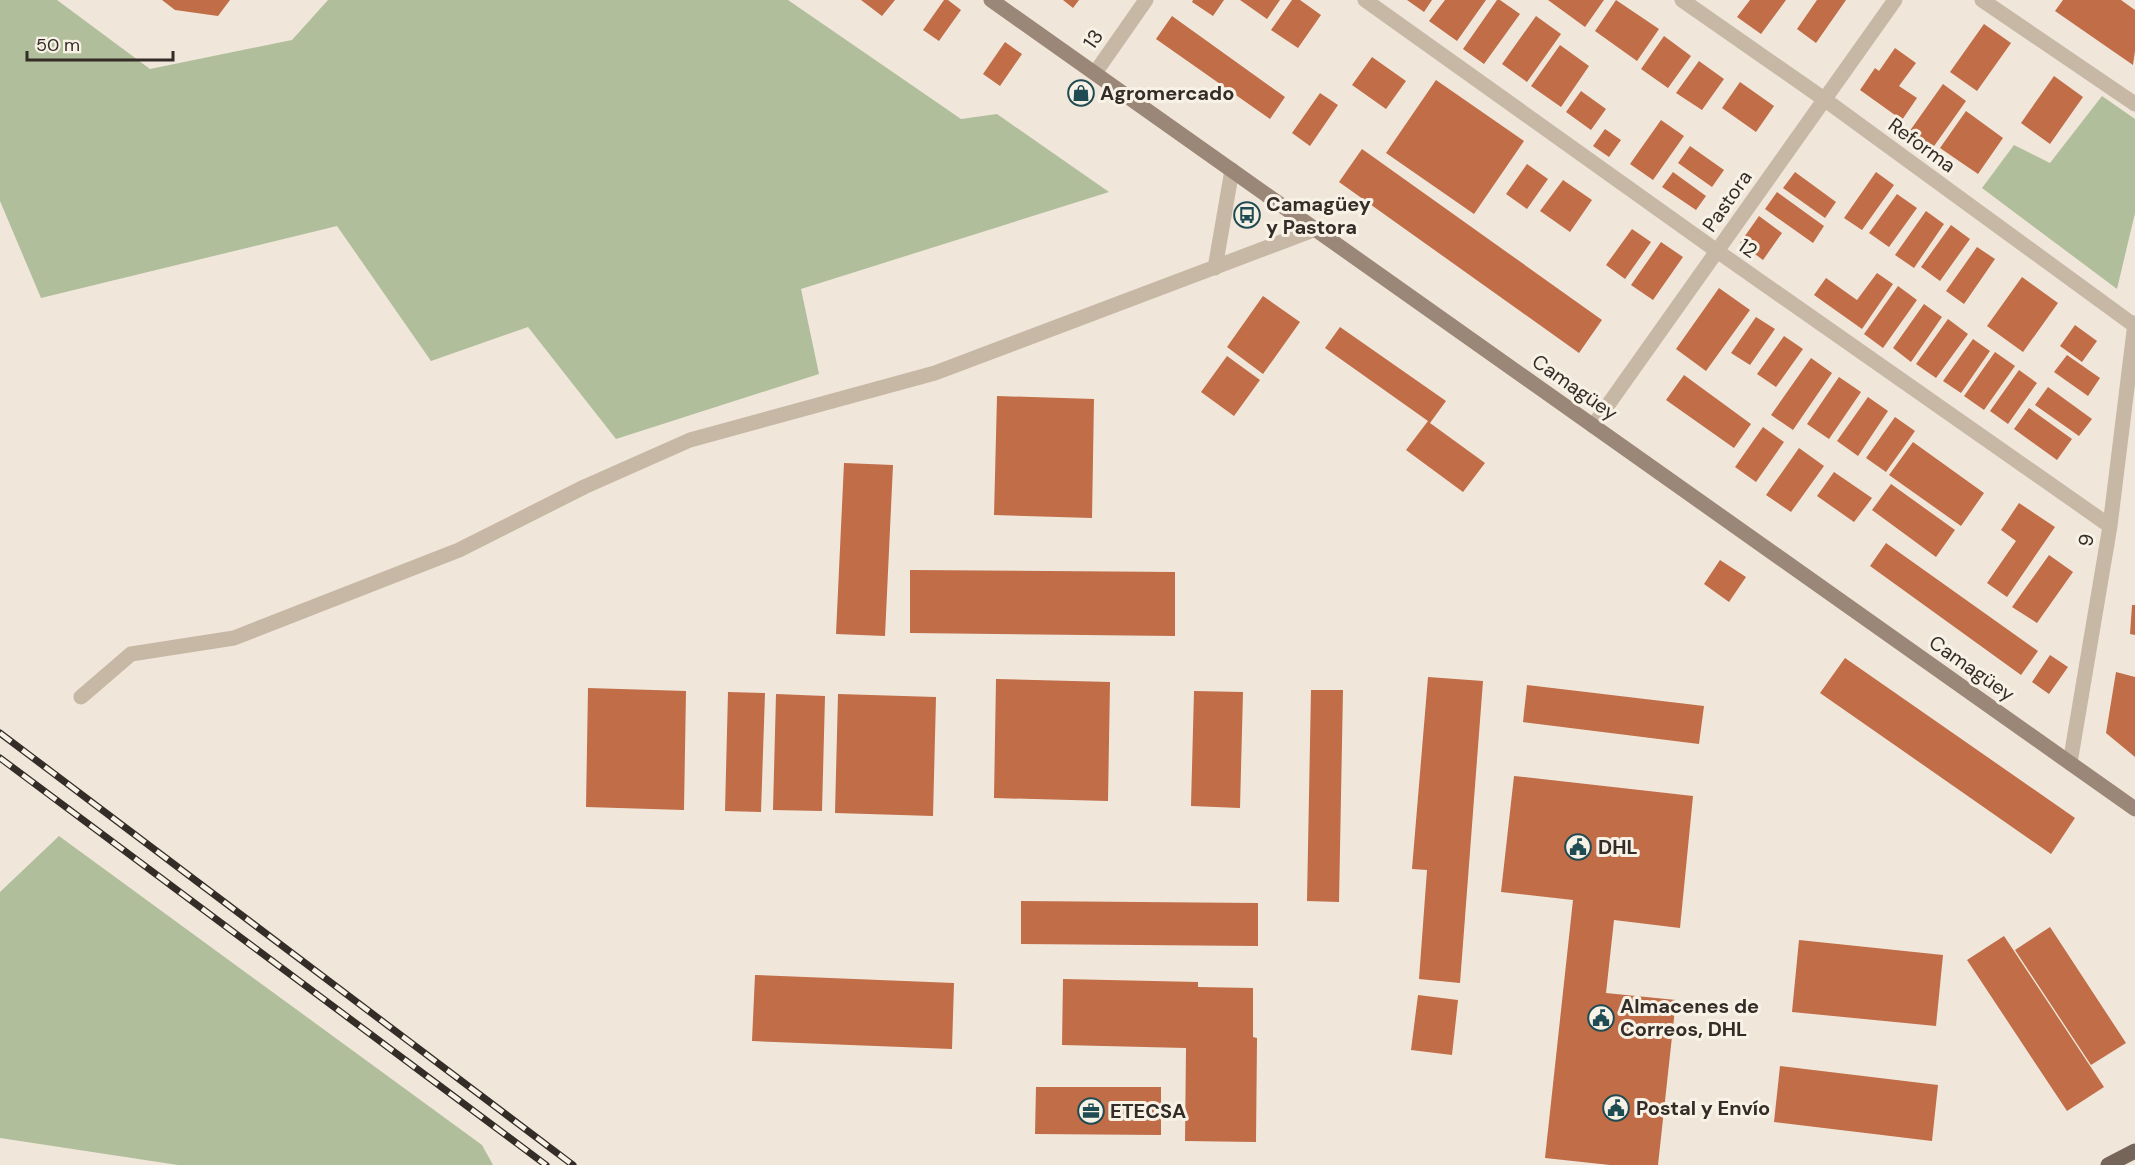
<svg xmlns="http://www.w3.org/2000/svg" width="2135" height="1165" viewBox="0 0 2135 1165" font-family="'DM Sans',sans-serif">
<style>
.green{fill:#b0be9b}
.building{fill:#c06d48}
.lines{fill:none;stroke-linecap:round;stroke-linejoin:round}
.minor{stroke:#c7b8a6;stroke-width:15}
.tertiary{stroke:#c7b8a6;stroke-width:15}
.secondary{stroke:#9b8778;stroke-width:15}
.primary{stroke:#756458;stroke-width:15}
.rail-casing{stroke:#342c27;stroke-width:7}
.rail{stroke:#f8f1e6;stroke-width:4.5;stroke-dasharray:14;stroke-linecap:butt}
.labels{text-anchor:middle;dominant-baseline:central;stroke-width:6;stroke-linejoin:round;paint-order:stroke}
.street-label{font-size:20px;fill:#342c27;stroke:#f8f1e6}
.poi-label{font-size:20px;font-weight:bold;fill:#342c27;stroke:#f8f1e6;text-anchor:start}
</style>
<rect width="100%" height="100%" fill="#f0e7da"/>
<!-- green -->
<path class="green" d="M 0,0 L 57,0 L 150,69 L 292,40 L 328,0 L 788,0 L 961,119 L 997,114 L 1109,192 L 801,289 L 819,374 L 616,439 L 528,327 L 431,361 L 337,226 L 41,298 L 0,201 Z
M 2102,96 L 2135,119 L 2135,213 L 2117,289 L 1982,188 L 2014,145 L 2050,163 Z
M 59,836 L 482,1145 L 493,1165 L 178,1165 L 0,1138 L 0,892 Z"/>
<!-- building -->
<path class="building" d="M 162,0 L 230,0 L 218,16 L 175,10 Z
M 861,0 L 895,0 L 882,16 Z
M 944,0 L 948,0 L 961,10 L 939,41 L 923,30 Z
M 1063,0 L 1079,0 L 1073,8 Z
M 1193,0 L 1224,0 L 1213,16 L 1192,2 Z
M 1240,0 L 1280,0 L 1267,19 Z
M 1292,0 L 1300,0 L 1321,15 L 1298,48 L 1271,30 Z
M 1407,0 L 1432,0 L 1424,12 Z
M 1445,0 L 1486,0 L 1457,41 L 1429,21 Z
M 1497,0 L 1500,0 L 1520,14 L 1484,64 L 1463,49 Z
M 1548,0 L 1604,0 L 1585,27 Z
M 1616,0 L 1659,29 L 1637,61 L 1595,31 Z
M 1750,0 L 1786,0 L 1761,34 L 1737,17 Z
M 1817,0 L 1846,0 L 1816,43 L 1797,29 Z
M 2063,0 L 2121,0 L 2135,10 L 2135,51 L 2133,65 L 2055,11 Z
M 1172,16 L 1285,97 L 1270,119 L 1156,39 Z
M 1536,16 L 1561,34 L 1527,82 L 1502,64 Z
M 1984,24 L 2011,43 L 1977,91 L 1950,72 Z
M 1664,36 L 1691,56 L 1668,88 L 1641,69 Z
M 1005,42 L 1022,54 L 1000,86 L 983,74 Z
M 1560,45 L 1589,66 L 1561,107 L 1531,86 Z
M 1895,48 L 1916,63 L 1899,86 L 1917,98 L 1902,120 L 1860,90 L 1875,68 L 1879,71 Z
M 1372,57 L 1406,81 L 1386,109 L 1352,85 Z
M 1699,61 L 1724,79 L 1702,110 L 1676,93 Z
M 2054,76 L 2083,97 L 2050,144 L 2021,123 Z
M 1436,80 L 1524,141 L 1474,214 L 1386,153 Z
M 1740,82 L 1774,106 L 1756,132 L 1722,108 Z
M 1943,84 L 1966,101 L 1932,149 L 1909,132 Z
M 1581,91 L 1606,109 L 1591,130 L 1566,112 Z
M 1320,93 L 1338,105 L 1310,146 L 1292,133 Z
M 1966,111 L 2003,138 L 1978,174 L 1940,148 Z
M 1661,120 L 1684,136 L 1653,180 L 1630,164 Z
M 1605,129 L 1621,140 L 1609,157 L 1593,146 Z
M 1690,146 L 1724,170 L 1712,187 L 1678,163 Z
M 1362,149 L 1602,320 L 1579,353 L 1339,182 Z
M 1527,164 L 1548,179 L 1527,209 L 1506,194 Z
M 1673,172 L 1706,196 L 1696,210 L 1662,187 Z
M 1795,172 L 1836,202 L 1825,218 L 1783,188 Z
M 1876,172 L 1894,185 L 1862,230 L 1844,218 Z
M 1563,180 L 1592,200 L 1570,232 L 1540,211 Z
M 1777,192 L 1824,226 L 1813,243 L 1765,209 Z
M 1897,194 L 1917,208 L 1889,247 L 1869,233 Z
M 1926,211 L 1944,224 L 1914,268 L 1895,255 Z
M 1759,216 L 1782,233 L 1763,260 L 1740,243 Z
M 1951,225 L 1970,239 L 1940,281 L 1921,267 Z
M 1632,229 L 1651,242 L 1625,279 L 1606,265 Z
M 1661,242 L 1683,257 L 1653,300 L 1631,285 Z
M 1977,247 L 1995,259 L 1964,304 L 1946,291 Z
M 1877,273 L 1893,284 L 1862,329 L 1814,295 L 1826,278 L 1857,300 Z
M 2022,277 L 2058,303 L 2023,352 L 1987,326 Z
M 1898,286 L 1917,300 L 1883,348 L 1864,334 Z
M 1719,288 L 1750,310 L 1706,371 L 1676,349 Z
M 1263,296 L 1300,322 L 1263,374 L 1227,347 Z
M 1924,304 L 1942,317 L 1911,362 L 1893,348 Z
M 1756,317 L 1775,329 L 1750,365 L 1731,353 Z
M 1948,319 L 1968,334 L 1936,378 L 1916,364 Z
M 2075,325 L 2097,341 L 2082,362 L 2060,346 Z
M 1340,327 L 1446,401 L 1430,423 L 1485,463 L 1463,492 L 1406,450 L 1428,421 L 1325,348 Z
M 1784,336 L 1803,349 L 1776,387 L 1757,374 Z
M 1973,339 L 1990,351 L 1961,393 L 1943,381 Z
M 1995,352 L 2015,366 L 1984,410 L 1964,396 Z
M 2067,355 L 2100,378 L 2088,396 L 2054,372 Z
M 1227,356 L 1260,380 L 1234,416 L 1201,392 Z
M 1811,358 L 1832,373 L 1793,430 L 1771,415 Z
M 2019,370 L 2037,383 L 2008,424 L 1990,411 Z
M 1684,375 L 1751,424 L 1734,448 L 1666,400 Z
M 1839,377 L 1861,392 L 1829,439 L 1807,424 Z
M 2048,387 L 2092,419 L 2079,436 L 2035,405 Z
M 997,396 L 1094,399 L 1092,518 L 994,515 Z
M 1868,397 L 1888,411 L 1858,456 L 1837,441 Z
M 2029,408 L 2072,439 L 2057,460 L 2014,429 Z
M 1895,417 L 1915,431 L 1886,472 L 1866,458 Z
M 1763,427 L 1784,442 L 1756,482 L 1735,467 Z
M 1913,442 L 1984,493 L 1961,526 L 1889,475 Z
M 1799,448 L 1824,466 L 1791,512 L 1766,495 Z
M 844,463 L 893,465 L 885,636 L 836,634 Z
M 1834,472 L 1872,498 L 1854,522 L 1817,496 Z
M 1891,484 L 1955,530 L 1936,557 L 1872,510 Z
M 2019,503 L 2055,527 L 2007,597 L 1987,583 L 2016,541 L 2001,530 Z
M 1886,543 L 2038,651 L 2021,675 L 1870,566 Z
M 2049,555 L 2073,572 L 2037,623 L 2012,607 Z
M 1720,560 L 1746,577 L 1729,602 L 1704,584 Z
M 910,570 L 1175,572 L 1175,636 L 910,633 Z
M 2132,605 L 2135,605 L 2135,635 L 2130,634 Z
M 2050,655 L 2068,667 L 2049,694 L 2032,682 Z
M 1845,658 L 2075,818 L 2051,854 L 1820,693 Z
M 2116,672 L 2135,677 L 2135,757 L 2106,733 Z
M 1428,677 L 1483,681 L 1460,983 L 1419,979 L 1427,870 L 1412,869 Z
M 996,679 L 1110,682 L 1108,801 L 994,798 Z
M 1527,685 L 1704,706 L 1699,744 L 1523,722 Z
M 588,688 L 686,691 L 684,810 L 586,807 Z
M 1311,690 L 1343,690 L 1339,902 L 1307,901 Z
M 1194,691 L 1243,692 L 1240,808 L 1191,806 Z
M 728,692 L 765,693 L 761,812 L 725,811 Z
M 776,694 L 825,696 L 822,811 L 773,810 Z
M 838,694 L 936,697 L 933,816 L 835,813 Z
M 1514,776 L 1693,796 L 1680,928 L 1614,920 L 1606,993 L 1676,1000 L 1658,1165 L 1610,1165 L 1545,1158 L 1573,900 L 1501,892 Z
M 1021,901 L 1258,903 L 1258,946 L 1021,944 Z
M 2050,927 L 2126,1043 L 2091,1065 L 2015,950 Z
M 2004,936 L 2104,1087 L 2067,1111 L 1967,960 Z
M 1799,940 L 1943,955 L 1936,1026 L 1792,1012 Z
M 755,975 L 954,983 L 952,1049 L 752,1041 Z
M 1063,979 L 1198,982 L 1198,987 L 1253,988 L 1253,1037 L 1257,1038 L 1256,1142 L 1185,1141 L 1186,1048 L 1062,1045 Z
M 1418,995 L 1458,1000 L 1452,1055 L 1411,1050 Z
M 1780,1066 L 1938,1085 L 1932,1141 L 1774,1122 Z
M 1036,1087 L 1161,1087 L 1161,1135 L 1035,1134 Z"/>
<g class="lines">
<!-- minor -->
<path class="minor" d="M 1365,0 L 1717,251 L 2110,526
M 1682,0 L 1824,99 L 2135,326
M 1982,0 L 2135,104
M 1095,73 L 1146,0
M 1215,268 L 1232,170
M 81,697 L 131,654 L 234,638 L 459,550 L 584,487 L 690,440 L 935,373 L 1316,229
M 2070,763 L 2110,526 L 2135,323"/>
<!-- tertiary -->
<path class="tertiary" d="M 1593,426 L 1895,0"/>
<!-- secondary -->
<path class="secondary" d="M 991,0 L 2135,809"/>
<!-- primary -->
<path class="primary" d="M 2108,1165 L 2135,1151"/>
<!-- rail casing -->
<g class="rail-casing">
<path id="rail" d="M 0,733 L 573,1165
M 0,758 L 546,1165"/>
</g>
<!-- rail -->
<use href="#rail" class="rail"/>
</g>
<!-- icons -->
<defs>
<g id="shop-ring" transform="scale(1.35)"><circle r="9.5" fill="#f8f1e6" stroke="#1f4c53" stroke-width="1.5"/><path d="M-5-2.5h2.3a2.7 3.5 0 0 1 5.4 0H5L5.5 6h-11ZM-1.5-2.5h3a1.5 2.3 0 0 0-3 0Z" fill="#1f4c53"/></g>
<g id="bus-ring" transform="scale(1.35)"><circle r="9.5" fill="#f8f1e6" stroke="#1f4c53" stroke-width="1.5"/><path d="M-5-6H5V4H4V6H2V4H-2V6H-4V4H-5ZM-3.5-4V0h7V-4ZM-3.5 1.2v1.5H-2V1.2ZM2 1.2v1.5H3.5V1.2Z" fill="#1f4c53"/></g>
<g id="civic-ring" transform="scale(1.35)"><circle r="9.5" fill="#f8f1e6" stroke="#1f4c53" stroke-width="1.5"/><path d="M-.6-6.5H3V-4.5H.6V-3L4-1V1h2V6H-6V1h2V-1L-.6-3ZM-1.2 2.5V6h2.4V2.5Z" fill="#1f4c53"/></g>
<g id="office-ring" transform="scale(1.35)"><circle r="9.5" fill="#f8f1e6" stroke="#1f4c53" stroke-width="1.5"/><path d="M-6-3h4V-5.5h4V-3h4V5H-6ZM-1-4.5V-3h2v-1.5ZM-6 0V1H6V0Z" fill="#1f4c53"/></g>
</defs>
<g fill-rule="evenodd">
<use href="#shop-ring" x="1081" y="93"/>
<use href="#bus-ring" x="1247" y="215"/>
<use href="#civic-ring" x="1578" y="847"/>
<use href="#civic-ring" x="1601" y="1018"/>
<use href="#civic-ring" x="1616" y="1108"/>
<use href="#office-ring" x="1091" y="1111"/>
</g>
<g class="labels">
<!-- street labels -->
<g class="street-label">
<text transform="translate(1093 39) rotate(-55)">13</text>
<text transform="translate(1922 145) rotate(36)">Reforma</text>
<text transform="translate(1727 201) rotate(-55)">Pastora</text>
<text transform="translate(1748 248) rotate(35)">12</text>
<text transform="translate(1575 387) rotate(35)">Camagüey</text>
<text transform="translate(2086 540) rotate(-80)">9</text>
<text transform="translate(1972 668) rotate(35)">Camagüey</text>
</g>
<!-- poi labels -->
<g class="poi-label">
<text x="1100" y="93">Agromercado</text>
<text x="1266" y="204">Camagüey<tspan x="1266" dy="23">y Pastora</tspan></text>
<text x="1598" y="847">DHL</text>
<text x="1620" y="1006">Almacenes de<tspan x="1620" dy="23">Correos, DHL</tspan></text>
<text x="1636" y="1108">Postal y Envío</text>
<text x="1110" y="1111">ETECSA</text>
</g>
</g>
<!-- scale -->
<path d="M27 51v9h146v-9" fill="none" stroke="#342c27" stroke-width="3"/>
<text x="36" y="51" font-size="18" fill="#342c27" stroke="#f8f1e6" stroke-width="4.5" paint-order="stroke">50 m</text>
</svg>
